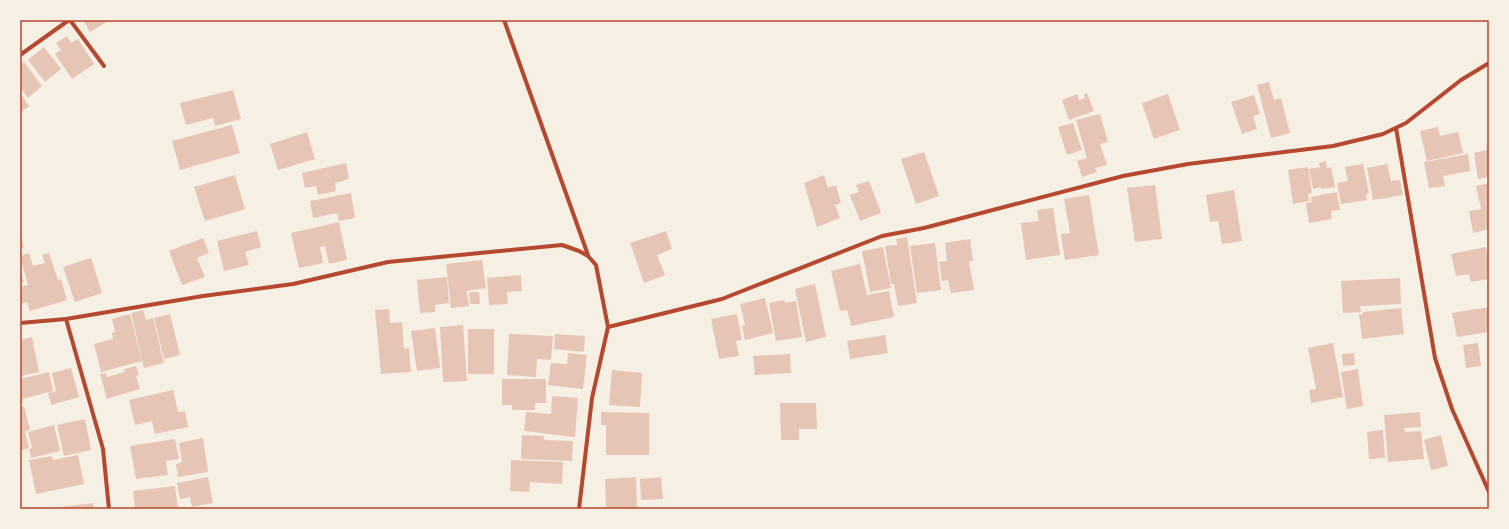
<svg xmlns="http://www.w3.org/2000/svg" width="1509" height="529" viewBox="0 0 1509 529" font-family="'Libre Baskerville',serif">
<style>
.building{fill:#e6c5b7}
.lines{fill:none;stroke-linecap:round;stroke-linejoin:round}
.minor{stroke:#b5482f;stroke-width:4}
.neatline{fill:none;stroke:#b5482f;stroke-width:1.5}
</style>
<rect width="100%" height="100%" fill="#f6efe4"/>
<!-- building -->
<path class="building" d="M 83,20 L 110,20 L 90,32 Z
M 67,36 L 71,43 L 78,39 L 94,64 L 72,79 L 55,54 L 61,50 L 56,43 Z
M 44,47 L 61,69 L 45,82 L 28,60 Z
M 24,62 L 42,86 L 28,98 L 20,87 L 20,65 Z
M 1269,82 L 1274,100 L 1281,98 L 1290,133 L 1271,138 L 1257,85 Z
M 233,90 L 241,119 L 215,126 L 213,118 L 186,125 L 180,103 Z
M 20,93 L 29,106 L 20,113 Z
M 1087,93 L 1094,111 L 1069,120 L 1062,100 L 1077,94 L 1079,100 L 1085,98 L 1084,94 Z
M 1168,94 L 1180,130 L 1154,139 L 1142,103 Z
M 1254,95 L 1260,114 L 1253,116 L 1257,129 L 1242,134 L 1231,102 Z
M 1100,114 L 1108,142 L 1100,144 L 1107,165 L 1095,168 L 1097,172 L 1082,177 L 1077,161 L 1087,158 L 1076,120 Z
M 1073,123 L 1082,150 L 1067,155 L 1058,127 Z
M 232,125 L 240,153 L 180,170 L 172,141 Z
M 1438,127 L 1440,136 L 1458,132 L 1463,153 L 1427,161 L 1420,131 Z
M 307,132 L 315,159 L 278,170 L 270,144 Z
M 1486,144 L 1489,144 L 1489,177 L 1478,179 L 1474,153 L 1487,150 Z
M 924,152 L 939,196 L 916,204 L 901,159 Z
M 1468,154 L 1470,171 L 1443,176 L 1445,186 L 1429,188 L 1424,162 Z
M 1326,161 L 1327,168 L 1331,167 L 1335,187 L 1321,189 L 1321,187 L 1313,189 L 1309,169 L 1320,167 L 1319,163 Z
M 346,163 L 349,179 L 335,183 L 336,191 L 318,195 L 316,186 L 305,188 L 302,173 Z
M 1363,164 L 1369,193 L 1366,194 L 1367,200 L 1341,204 L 1337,183 L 1348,181 L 1345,167 Z
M 1387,164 L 1391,181 L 1400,180 L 1403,195 L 1373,200 L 1367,168 Z
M 1308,167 L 1312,193 L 1308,194 L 1309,201 L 1293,204 L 1288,170 Z
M 235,175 L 245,209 L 205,221 L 194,187 Z
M 824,175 L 828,188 L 836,185 L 841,203 L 835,205 L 840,218 L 817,227 L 804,183 Z
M 869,181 L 881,213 L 860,221 L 850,195 L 859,192 L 856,185 Z
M 1489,183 L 1489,229 L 1473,233 L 1469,211 L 1481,209 L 1476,186 Z
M 1155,185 L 1162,239 L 1135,242 L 1127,188 Z
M 1234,190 L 1242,241 L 1222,244 L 1218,221 L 1210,222 L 1206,195 Z
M 1337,192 L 1340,210 L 1331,211 L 1332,219 L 1309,223 L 1306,203 L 1312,202 L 1311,197 Z
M 351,193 L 355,218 L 339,221 L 337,213 L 313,218 L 310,201 Z
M 1089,195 L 1099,255 L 1065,260 L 1061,234 L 1070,233 L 1064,199 Z
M 1053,208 L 1060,255 L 1026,260 L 1021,223 L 1039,221 L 1037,210 Z
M 339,222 L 347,260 L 329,264 L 325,246 L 320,247 L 323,263 L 299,268 L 291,233 Z
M 257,231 L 261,247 L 245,252 L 249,265 L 224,271 L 217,241 Z
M 666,231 L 672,249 L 657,255 L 665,275 L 644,283 L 630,243 Z
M 20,234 L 24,247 L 20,248 Z
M 907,237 L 917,303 L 898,306 L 894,284 L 891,284 L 885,246 L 897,245 L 896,239 Z
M 203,238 L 209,253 L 197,258 L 205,277 L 182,285 L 169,251 Z
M 970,239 L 973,261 L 969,261 L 974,290 L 951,293 L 948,280 L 942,281 L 939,262 L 947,261 L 945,243 Z
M 935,243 L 941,290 L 917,293 L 910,246 Z
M 883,247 L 891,288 L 870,292 L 862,251 Z
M 1486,247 L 1489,261 L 1489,279 L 1471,282 L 1469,274 L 1456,276 L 1451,254 Z
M 29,253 L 33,266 L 45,263 L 42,255 L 49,253 L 58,280 L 61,279 L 67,300 L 30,311 L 27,302 L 21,304 L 20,287 L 28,285 L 20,256 Z
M 91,258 L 102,293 L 75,302 L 63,267 Z
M 482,260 L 486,288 L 467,291 L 469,306 L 451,308 L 446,264 Z
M 860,264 L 867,295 L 889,291 L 894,317 L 851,326 L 847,310 L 840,311 L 831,271 Z
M 20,271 L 24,282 L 20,283 Z
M 521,275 L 522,291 L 507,292 L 508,304 L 489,305 L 487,278 Z
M 447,277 L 449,303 L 435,305 L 435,312 L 420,313 L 417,280 Z
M 1400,278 L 1401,304 L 1360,306 L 1361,312 L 1343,313 L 1341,281 Z
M 815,284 L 826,337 L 806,342 L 795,289 Z
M 469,292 L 479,292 L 480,304 L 470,304 Z
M 765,298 L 773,333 L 745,340 L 742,326 L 745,325 L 740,304 Z
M 784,300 L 785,303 L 796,301 L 802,337 L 776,341 L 769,303 Z
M 1489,307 L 1489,332 L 1457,337 L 1452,313 Z
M 1401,308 L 1404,334 L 1362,339 L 1359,314 L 1363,314 L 1363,312 Z
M 389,309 L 390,323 L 402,322 L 404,349 L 409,348 L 411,372 L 381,374 L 375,310 Z
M 143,310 L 146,320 L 153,318 L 164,363 L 144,368 L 131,313 Z
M 130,314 L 142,361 L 101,372 L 94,344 L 113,339 L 112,333 L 115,332 L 112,319 Z
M 170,314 L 180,355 L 164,359 L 154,318 Z
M 737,314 L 742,340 L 736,341 L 739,356 L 719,359 L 711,319 Z
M 463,325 L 467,381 L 443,382 L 440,327 Z
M 435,328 L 440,368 L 417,371 L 411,331 Z
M 468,329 L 494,329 L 494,374 L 468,374 Z
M 509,334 L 553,336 L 551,360 L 537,359 L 536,377 L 507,375 Z
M 555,334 L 585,336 L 584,352 L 554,349 Z
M 885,335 L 888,353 L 850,359 L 847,341 Z
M 32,337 L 39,372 L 20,376 L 20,340 Z
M 1333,343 L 1343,397 L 1311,403 L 1309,390 L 1316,389 L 1308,348 Z
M 1478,343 L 1481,366 L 1466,368 L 1463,345 Z
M 568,353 L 587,355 L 583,389 L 548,385 L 551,363 L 567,364 Z
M 1354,353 L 1355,365 L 1343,366 L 1342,354 Z
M 790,354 L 791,373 L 755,375 L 753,356 Z
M 136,366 L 139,375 L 136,376 L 140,389 L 107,399 L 100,374 L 106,373 L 107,377 L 125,372 L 124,369 Z
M 71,368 L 79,397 L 51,405 L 48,393 L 56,391 L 52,373 Z
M 1358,369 L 1363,406 L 1347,409 L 1341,372 Z
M 612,370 L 642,373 L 640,407 L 609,405 Z
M 49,372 L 53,391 L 22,399 L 23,403 L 20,404 L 20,379 Z
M 502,379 L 546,379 L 546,403 L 535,403 L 535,410 L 512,410 L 512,405 L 502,405 Z
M 173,390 L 178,412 L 185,411 L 188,427 L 155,434 L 152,421 L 135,425 L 129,400 Z
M 552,396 L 578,398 L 575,437 L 524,431 L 526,412 L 551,414 Z
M 780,403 L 816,403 L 817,429 L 799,429 L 799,440 L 781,440 Z
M 24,406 L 30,430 L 25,431 L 29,448 L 20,451 L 20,407 Z
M 601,412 L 649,413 L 649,455 L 606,455 L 606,425 L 601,425 Z
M 1420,412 L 1421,427 L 1404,428 L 1405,432 L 1421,431 L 1424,459 L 1388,462 L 1384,415 Z
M 85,419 L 91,450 L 64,456 L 57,425 Z
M 54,425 L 60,451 L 31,458 L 29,449 L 32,448 L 28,432 Z
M 1383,430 L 1385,458 L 1369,459 L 1367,432 Z
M 522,435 L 544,436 L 544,440 L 573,441 L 572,461 L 521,459 Z
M 1441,435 L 1448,466 L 1431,470 L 1424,440 Z
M 203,438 L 208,472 L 178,477 L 176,464 L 182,462 L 179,443 Z
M 175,439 L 179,459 L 166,461 L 168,475 L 136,479 L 130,446 Z
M 78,455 L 84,484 L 36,494 L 29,460 L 52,456 L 53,460 Z
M 511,460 L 563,462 L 562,484 L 530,482 L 529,492 L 510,491 Z
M 208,477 L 213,503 L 192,507 L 190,497 L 180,499 L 177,483 Z
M 636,477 L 637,509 L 606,509 L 605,479 Z
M 661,477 L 663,499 L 641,500 L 640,479 Z
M 175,486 L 178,509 L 135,509 L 133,491 Z
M 93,503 L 94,509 L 53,509 L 53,508 Z"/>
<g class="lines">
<!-- minor -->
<path class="minor" d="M 70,20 L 104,66
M 504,20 L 588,255
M 20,55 L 69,20
M 1396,128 L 1435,358 L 1452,409 L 1489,492
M 66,319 L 103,449 L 109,509
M 20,323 L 66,319 L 203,296 L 293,284 L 388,262 L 562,245 L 579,251 L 588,256 L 596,265 L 608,327 L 592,398 L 579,509
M 608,327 L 722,299 L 882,236 L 924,228 L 1123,176 L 1188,164 L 1333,146 L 1383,134 L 1406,123 L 1461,80 L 1489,63"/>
</g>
<!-- border -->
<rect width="1509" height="529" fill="none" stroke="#f6efe4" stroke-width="42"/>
<rect x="21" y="21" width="1467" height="487" class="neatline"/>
</svg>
